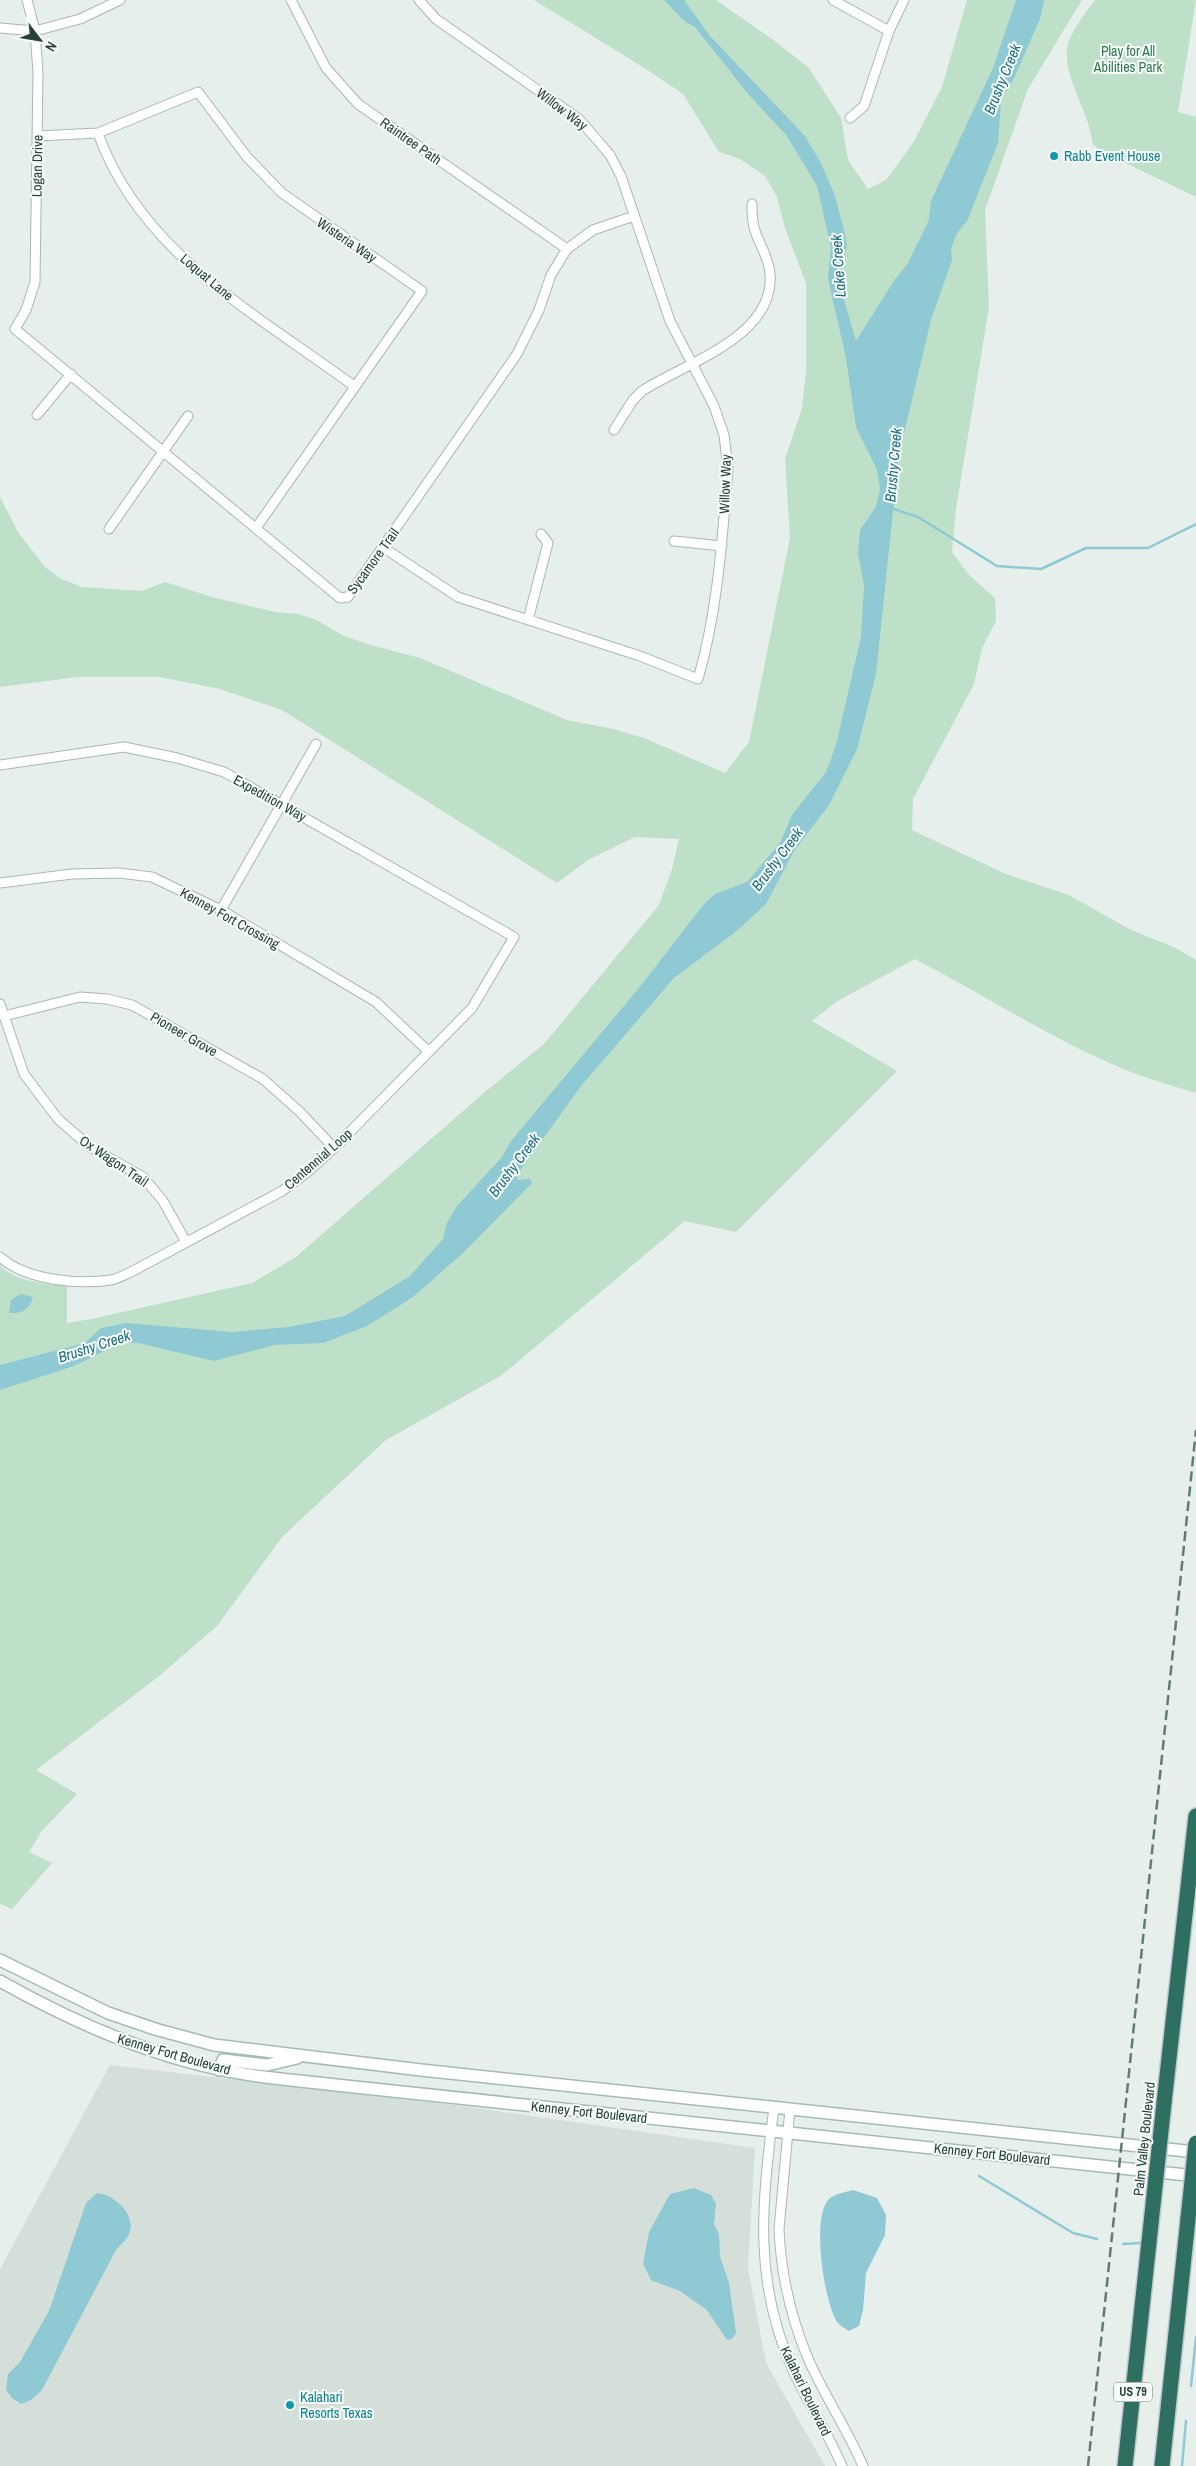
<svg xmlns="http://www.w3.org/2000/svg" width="1196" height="2466" viewBox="0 0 1196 2466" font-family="'Archivo Narrow',sans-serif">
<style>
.built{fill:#d4dfda}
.green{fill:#bfe0c8}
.water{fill:#8ec9d4}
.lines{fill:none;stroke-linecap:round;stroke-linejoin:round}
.stream{stroke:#8ec9d4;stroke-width:2.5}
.street-casing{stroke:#a8b8b2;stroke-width:11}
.secondary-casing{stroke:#a4bbb3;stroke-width:14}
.highway-casing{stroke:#c2cac8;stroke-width:18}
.street{stroke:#fff;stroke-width:9}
.secondary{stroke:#fff;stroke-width:11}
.highway{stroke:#2f6f62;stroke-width:15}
.rail{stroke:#5f7d75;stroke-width:2.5;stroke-dasharray:10 5;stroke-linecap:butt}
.highway-bridge-casing{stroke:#c2cac8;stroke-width:18;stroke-linecap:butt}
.highway-bridge{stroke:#2f6f62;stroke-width:15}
.culture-dot{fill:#0f9aa8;stroke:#f7fbf9;stroke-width:2}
.labels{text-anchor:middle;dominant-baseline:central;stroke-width:4;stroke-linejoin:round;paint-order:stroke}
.shield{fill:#f7fbf9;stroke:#637a73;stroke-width:1}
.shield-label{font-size:12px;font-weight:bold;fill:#24423a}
.park-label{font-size:14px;fill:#2d7a4b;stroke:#f7fbf9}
.street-label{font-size:14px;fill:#24423a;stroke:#f7fbf9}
.culture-label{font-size:14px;fill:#0d838f;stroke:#f7fbf9;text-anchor:start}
.water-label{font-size:15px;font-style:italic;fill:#1c6f80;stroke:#f7fbf9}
</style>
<rect width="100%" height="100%" fill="#e6efeb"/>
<!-- built -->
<path class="built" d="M 110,2065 L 462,2106 L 755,2148 L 748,2268 L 766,2363 L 825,2466 L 0,2466 L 0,2269 Z"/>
<!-- green -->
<path class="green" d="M 534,0 L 716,0 L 772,39 L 809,68 L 841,118 L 848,160 L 868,189 L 886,180 L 913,143 L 942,87 L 967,0 L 1082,0 L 1028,89 L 985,210 L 989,307 L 956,509 L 952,552 L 969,575 L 995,598 L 996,621 L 982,648 L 974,684 L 913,799 L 912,830 L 1008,875 L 1069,895 L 1131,930 L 1176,948 L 1196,960 L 1196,1093 C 1174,1086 1152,1080 1131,1072 C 1056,1042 986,996 915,959 L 836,1002 L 812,1021 L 897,1071 L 736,1232 L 685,1221 L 502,1375 L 386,1440 L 283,1536 L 217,1626 L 158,1677 L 36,1770 L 77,1794 L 41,1832 L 29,1852 L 52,1863 L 12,1909 L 0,1904 L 0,1266 C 19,1283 43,1283 67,1286 L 67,1323 L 91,1319 L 252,1283 L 296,1257 L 486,1091 L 544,1044 L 659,905 L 672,869 L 679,839 L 635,837 L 588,860 L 557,883 L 282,710 L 220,689 L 160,677 L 78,677 L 0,687 L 0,497 L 18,532 L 45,567 L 61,579 L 82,587 L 142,591 L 165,582 L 212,597 L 275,612 L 298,614 L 315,619 L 342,635 L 367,644 L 420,658 L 567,720 L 613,729 L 644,738 L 725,773 L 749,742 L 790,538 L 785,459 L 802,408 L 806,370 L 806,283 L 785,228 L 777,197 L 765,176 L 740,159 L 719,152 L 683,94 L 646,69 Z
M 1095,0 L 1196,0 L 1178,112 L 1196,117 L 1196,197 L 1111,156 L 1093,145 C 1090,113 1064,79 1067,50 C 1069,33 1085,14 1095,0 Z"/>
<!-- water -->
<path class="water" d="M 664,0 L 684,0 L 710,36 L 804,135 L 820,161 L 834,193 L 845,234 L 847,245 L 839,282 L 856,341 L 895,279 L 907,265 L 929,220 L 931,201 L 993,68 L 1016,0 L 1044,0 L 1040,19 L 1014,78 L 1001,100 L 998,143 L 968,219 L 956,235 L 951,249 L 952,260 L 931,320 L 899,454 L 876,674 L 857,749 L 829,805 L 794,851 L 766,904 L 738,930 L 674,978 L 581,1086 L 519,1172 L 517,1180 L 530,1179 L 532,1183 L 463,1253 L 413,1297 L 367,1326 L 323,1343 L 275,1345 L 214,1361 L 138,1343 L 122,1342 L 74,1366 L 0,1390 L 0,1365 L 85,1343 L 101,1328 L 126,1323 L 232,1332 L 289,1327 L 345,1316 L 410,1276 L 443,1239 L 447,1223 L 457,1206 L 502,1157 L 511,1141 L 639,988 L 704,904 L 715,894 L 747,882 L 780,843 L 792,815 L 826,772 L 836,745 L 861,637 L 864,585 L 858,554 L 860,530 L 876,507 L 880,489 L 877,470 L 856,427 L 846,358 L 828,279 L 831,247 L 817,186 L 786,135 L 749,95 L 695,27 L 684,21 Z
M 21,1294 L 33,1297 C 30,1309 22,1314 9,1313 L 11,1300 Z
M 694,2188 L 711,2195 L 716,2204 L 714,2224 L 719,2234 L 720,2257 L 729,2283 L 736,2333 L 732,2339 L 727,2340 L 707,2310 L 680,2291 L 651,2280 L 643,2264 L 649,2232 L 670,2194 Z
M 853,2190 L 877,2198 L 886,2215 L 885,2235 L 866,2273 L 863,2310 L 859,2326 L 849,2331 C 845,2328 840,2326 837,2322 C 824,2301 813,2225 826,2203 C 831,2194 843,2193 853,2190 Z
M 97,2193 C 115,2195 137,2215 129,2234 C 127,2240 120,2245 116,2250 L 42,2390 L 31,2400 L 21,2404 L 12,2398 L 6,2390 L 8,2374 L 20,2362 L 49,2311 L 86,2203 Z"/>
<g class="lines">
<!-- stream -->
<path class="stream" d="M 891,508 L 918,517 L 997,566 L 1041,569 L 1086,548 L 1148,548 L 1196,524
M 979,2176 L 1073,2233 L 1097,2239
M 1123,2244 L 1140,2243
M 1191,2386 L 1196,2337
M 1182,2466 L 1186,2421"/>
<!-- street casing -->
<g class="street-casing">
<path id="street" d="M 27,0 L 35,31 L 38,73 L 35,282 L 26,310 L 15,329 L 340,598 L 348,597 L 517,354 L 539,310 L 551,275 L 567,249 L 593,230 L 634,216
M 291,0 L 326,68 L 358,104 L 567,249
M 833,0 L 889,31
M 0,28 L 35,31 L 80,19 L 120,0
M 850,118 L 864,106 L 889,31 L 904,0
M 98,133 C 140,253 258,315 354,386
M 37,136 L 98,133 L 198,92 L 247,157 L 282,193 L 422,291 L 256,528
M 37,415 L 71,374
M 614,430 L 633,400 L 642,391 C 685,363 775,337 770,274 C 769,256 758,244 754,227 C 752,220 752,211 752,204
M 109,529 L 188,416
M 674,541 L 722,546
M 384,548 L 458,597 L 640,656 L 698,679 C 718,610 722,540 728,469 L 724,435 L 714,406 L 670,321 L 621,176 L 610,155 L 579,119 L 436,19 L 419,0
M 528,620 L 548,543 L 541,534
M 0,765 L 124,747 L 177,758 L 224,772 L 514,937 L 472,1008 L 334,1148 L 310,1170 L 282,1191 L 133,1271 C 126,1274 118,1279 111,1280 C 77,1285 26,1280 0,1257
M 0,883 L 72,874 L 119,873 L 152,877 L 221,910 L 376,1002 L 428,1051
M 221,910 L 316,744
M 0,1004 L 24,1074 L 58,1119 L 90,1147 L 143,1177 L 163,1201 L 186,1242
M 4,1016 L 80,997 L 107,999 L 132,1005 L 263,1079 L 300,1112 L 334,1148
M 774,2107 C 762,2204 752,2282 795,2375 C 810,2406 829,2435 842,2466
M 790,2109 L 779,2229 C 781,2274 792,2322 810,2363 C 826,2398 848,2431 863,2466"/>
</g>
<!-- secondary casing -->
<g class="secondary-casing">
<path id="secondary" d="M 0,1960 L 108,2013 L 155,2029 L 214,2045 L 421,2070 L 1196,2152
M 0,1981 C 69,2020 140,2052 218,2069 C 256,2078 297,2080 336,2085 L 1196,2176
M 219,2070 L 223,2060 L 267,2065 L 297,2058"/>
</g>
<!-- highway casing -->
<g class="highway-casing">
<path id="highway" d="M 1164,2103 L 1196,1816
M 1125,2466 L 1149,2242
M 1162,2466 L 1188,2219"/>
</g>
<!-- street -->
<use href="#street" class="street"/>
<!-- secondary -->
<use href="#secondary" class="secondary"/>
<!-- highway -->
<use href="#highway" class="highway"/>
<!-- rail -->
<path class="rail" d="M 1088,2466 L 1196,1430"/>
<!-- highway-bridge casing -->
<g class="highway-bridge-casing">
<path id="highway-bridge" d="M 1188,2219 L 1196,2143
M 1149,2242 L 1164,2103"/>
</g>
<!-- highway-bridge -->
<use href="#highway-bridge" class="highway-bridge"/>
</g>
<!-- markers -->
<g class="culture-dot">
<circle cx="1054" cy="156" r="5"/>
<circle cx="290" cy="2405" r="5"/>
</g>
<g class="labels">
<!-- shield labels -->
<rect class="shield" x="1114" y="2382.5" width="38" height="19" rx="4"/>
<g class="shield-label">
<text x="1133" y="2392">US 79</text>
</g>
<!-- park labels -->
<g class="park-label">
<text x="1128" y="51">Play for All<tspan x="1128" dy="16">Abilities Park</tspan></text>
</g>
<!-- street labels -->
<g class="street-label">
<text transform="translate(562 109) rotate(37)">Willow Way</text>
<text transform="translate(411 141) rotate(35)">Raintree Path</text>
<text transform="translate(37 166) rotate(-89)">Logan Drive</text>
<text transform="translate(347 240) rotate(34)">Wisteria Way</text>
<text transform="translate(207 277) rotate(40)">Loquat Lane</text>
<text transform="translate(725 484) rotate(-88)">Willow Way</text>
<text transform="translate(373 561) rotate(-54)">Sycamore Trail</text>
<text transform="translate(270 798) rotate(29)">Expedition Way</text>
<text transform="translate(230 918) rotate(29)">Kenney Fort Crossing</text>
<text transform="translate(184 1034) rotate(30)">Pioneer Grove</text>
<text transform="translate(318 1159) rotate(-41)">Centennial Loop</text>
<text transform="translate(114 1161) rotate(34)">Ox Wagon Trail</text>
<text transform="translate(174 2054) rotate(16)">Kenney Fort Boulevard</text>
<text transform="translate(589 2112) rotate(6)">Kenney Fort Boulevard</text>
<text transform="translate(1144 2139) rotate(-84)">Palm Valley Boulevard</text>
<text transform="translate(992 2154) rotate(6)">Kenney Fort Boulevard</text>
<text transform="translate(806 2391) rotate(64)">Kalahari Boulevard</text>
</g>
<!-- culture labels -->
<g class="culture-label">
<text x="1064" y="156">Rabb Event House</text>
<text x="300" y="2397">Kalahari<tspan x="300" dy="16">Resorts Texas</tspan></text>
</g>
<!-- water labels -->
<g class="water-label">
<text transform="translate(1002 79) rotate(-68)">Brushy Creek</text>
<text transform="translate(838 266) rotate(-94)">Lake Creek</text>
<text transform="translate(893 465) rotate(-85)">Brushy Creek</text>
<text transform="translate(777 859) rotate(-53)">Brushy Creek</text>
<text transform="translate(514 1165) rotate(-53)">Brushy Creek</text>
<text transform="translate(94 1346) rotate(-18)">Brushy Creek</text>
</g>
</g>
<!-- north arrow -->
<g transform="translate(40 40) rotate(121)" stroke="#f7fbf9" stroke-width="4" paint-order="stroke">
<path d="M0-4L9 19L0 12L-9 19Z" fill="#24423a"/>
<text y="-8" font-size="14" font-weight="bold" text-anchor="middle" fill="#24423a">N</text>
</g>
</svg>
